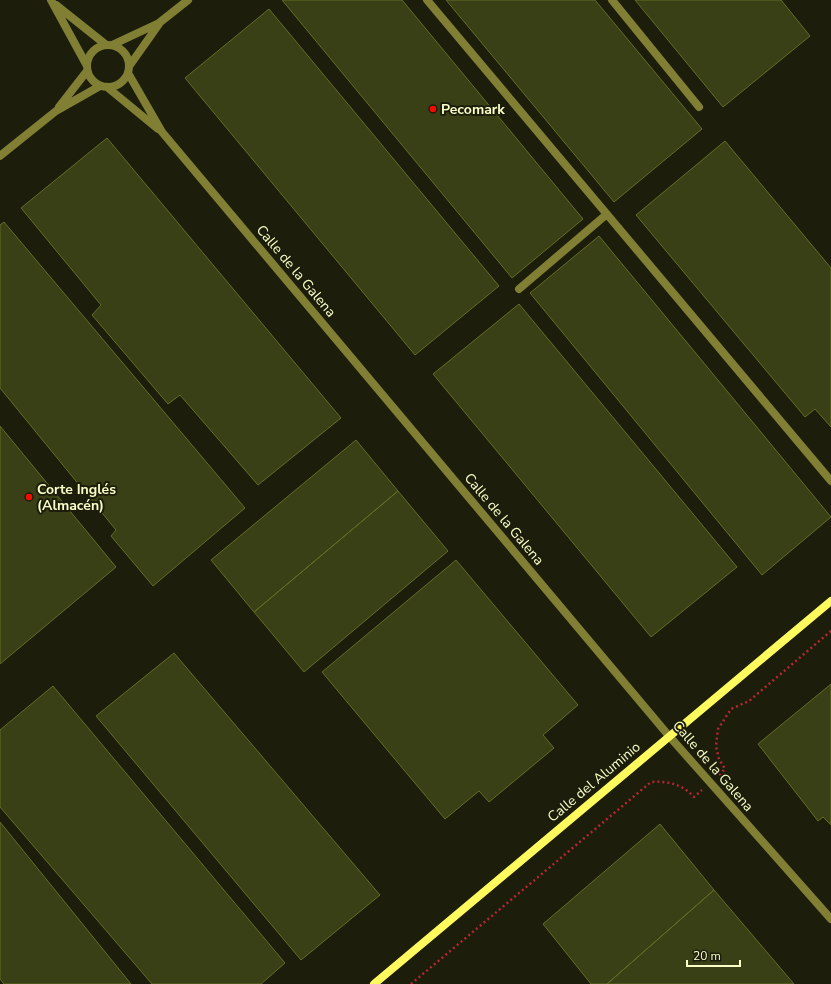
<svg xmlns="http://www.w3.org/2000/svg" width="831" height="984" viewBox="0 0 831 984" font-family="'Nunito Sans',sans-serif">
<style>
.building{fill:#3a4016;stroke:#636d27}
.lines{fill:none;stroke-linecap:round;stroke-linejoin:round}
.path{stroke:#b42736;stroke-width:2.5;stroke-dasharray:2 3;stroke-linecap:butt}
.lane{stroke:#807f33;stroke-width:8}
.street{stroke:#807f33;stroke-width:8}
.secondary{stroke:#fffb5f;stroke-width:8}
.poi-dot{fill:#f30c00;stroke:#1c1e0b;stroke-width:1.5}
.labels{text-anchor:middle;dominant-baseline:central;stroke-width:4;stroke-linejoin:round;paint-order:stroke}
.poi-label{font-size:14px;font-weight:bold;fill:#fbffc8;stroke:#1c1e0b;text-anchor:start}
.street-label{font-size:14px;fill:#fbffc8;stroke:#1c1e0b}
</style>
<rect width="100%" height="100%" fill="#1c1e0b"/>
<!-- building -->
<path class="building" d="M 282,0 L 402,0 L 583,219 L 512,278 Z
M 446,0 L 595,0 L 702,129 L 614,202 Z
M 635,0 L 781,0 L 810,36 L 723,107 Z
M 269,9 L 499,286 L 415,355 L 185,78 Z
M 107,138 L 341,418 L 258,485 L 180,395 L 168,404 L 92,315 L 101,305 L 21,208 Z
M 725,141 L 831,268 L 831,427 L 815,409 L 805,417 L 636,215 Z
M 4,222 L 245,508 L 153,586 L 111,536 L 116,530 L 0,388 L 0,225 Z
M 599,236 L 831,517 L 762,575 L 530,293 Z
M 519,304 L 737,567 L 651,637 L 433,374 Z
M 0,426 L 116,567 L 0,664 Z
M 356,440 L 398,491 L 254,612 L 211,560 Z
M 398,491 L 448,551 L 304,672 L 254,612 Z
M 456,560 L 578,705 L 543,735 L 554,748 L 489,802 L 479,791 L 445,819 L 322,672 Z
M 174,653 L 380,895 L 301,960 L 96,716 Z
M 831,684 L 831,825 L 823,817 L 818,821 L 758,744 Z
M 53,686 L 285,963 L 261,984 L 152,984 L 0,807 L 0,730 Z
M 0,822 L 131,984 L 4,984 L 0,979 Z
M 660,824 L 714,890 L 607,984 L 591,984 L 543,924 Z
M 714,890 L 794,984 L 607,984 Z"/>
<g class="lines">
<!-- path -->
<path class="path" d="M 719,775 L 725,769 L 719,759 L 716,746 L 718,729 L 731,709 L 749,701 L 831,631
M 411,984 L 651,782 C 668,781 682,784 694,797 L 702,790"/>
<!-- lane -->
<path class="lane" d="M 427,0 L 831,481
M 612,0 L 699,107
M 519,289 L 607,214"/>
<!-- street -->
<path class="street" d="M 51,0 L 86,64
M 56,5 L 105,44
M87 66a21 21 0 1 1 42 0a21 21 0 1 1-42 0Z
M 112,45 L 159,23 L 188,0
M 130,65 L 159,24
M 128,73 L 162,132 L 669,736 L 831,919
M 107,87 L 158,129
M 59,107 L 87,71
M 0,156 L 56,111 L 100,86"/>
<!-- secondary -->
<path class="secondary" d="M 374,984 L 831,601"/>
</g>
<!-- markers -->
<g class="poi-dot">
<circle cx="433" cy="109" r="4"/>
<circle cx="29" cy="497" r="4"/>
</g>
<g class="labels">
<!-- poi labels -->
<g class="poi-label">
<text x="441" y="109">Pecomark</text>
<text x="37" y="489">Corte Inglés<tspan x="37" dy="16">(Almacén)</tspan></text>
</g>
<!-- street labels -->
<g class="street-label">
<text transform="translate(296 271) rotate(50)">Calle de la Galena</text>
<text transform="translate(504 519) rotate(50)">Calle de la Galena</text>
<text transform="translate(713 766) rotate(49)">Calle de la Galena</text>
<text transform="translate(594 782) rotate(-40)">Calle del Aluminio</text>
</g>
</g>
<!-- scale -->
<path d="M687 960v6h53v-6" fill="none" stroke="#fbffc8" stroke-width="2"/>
<text x="693" y="960" font-size="12" fill="#fbffc8" stroke="#1c1e0b" stroke-width="3" paint-order="stroke">20 m</text>
</svg>
